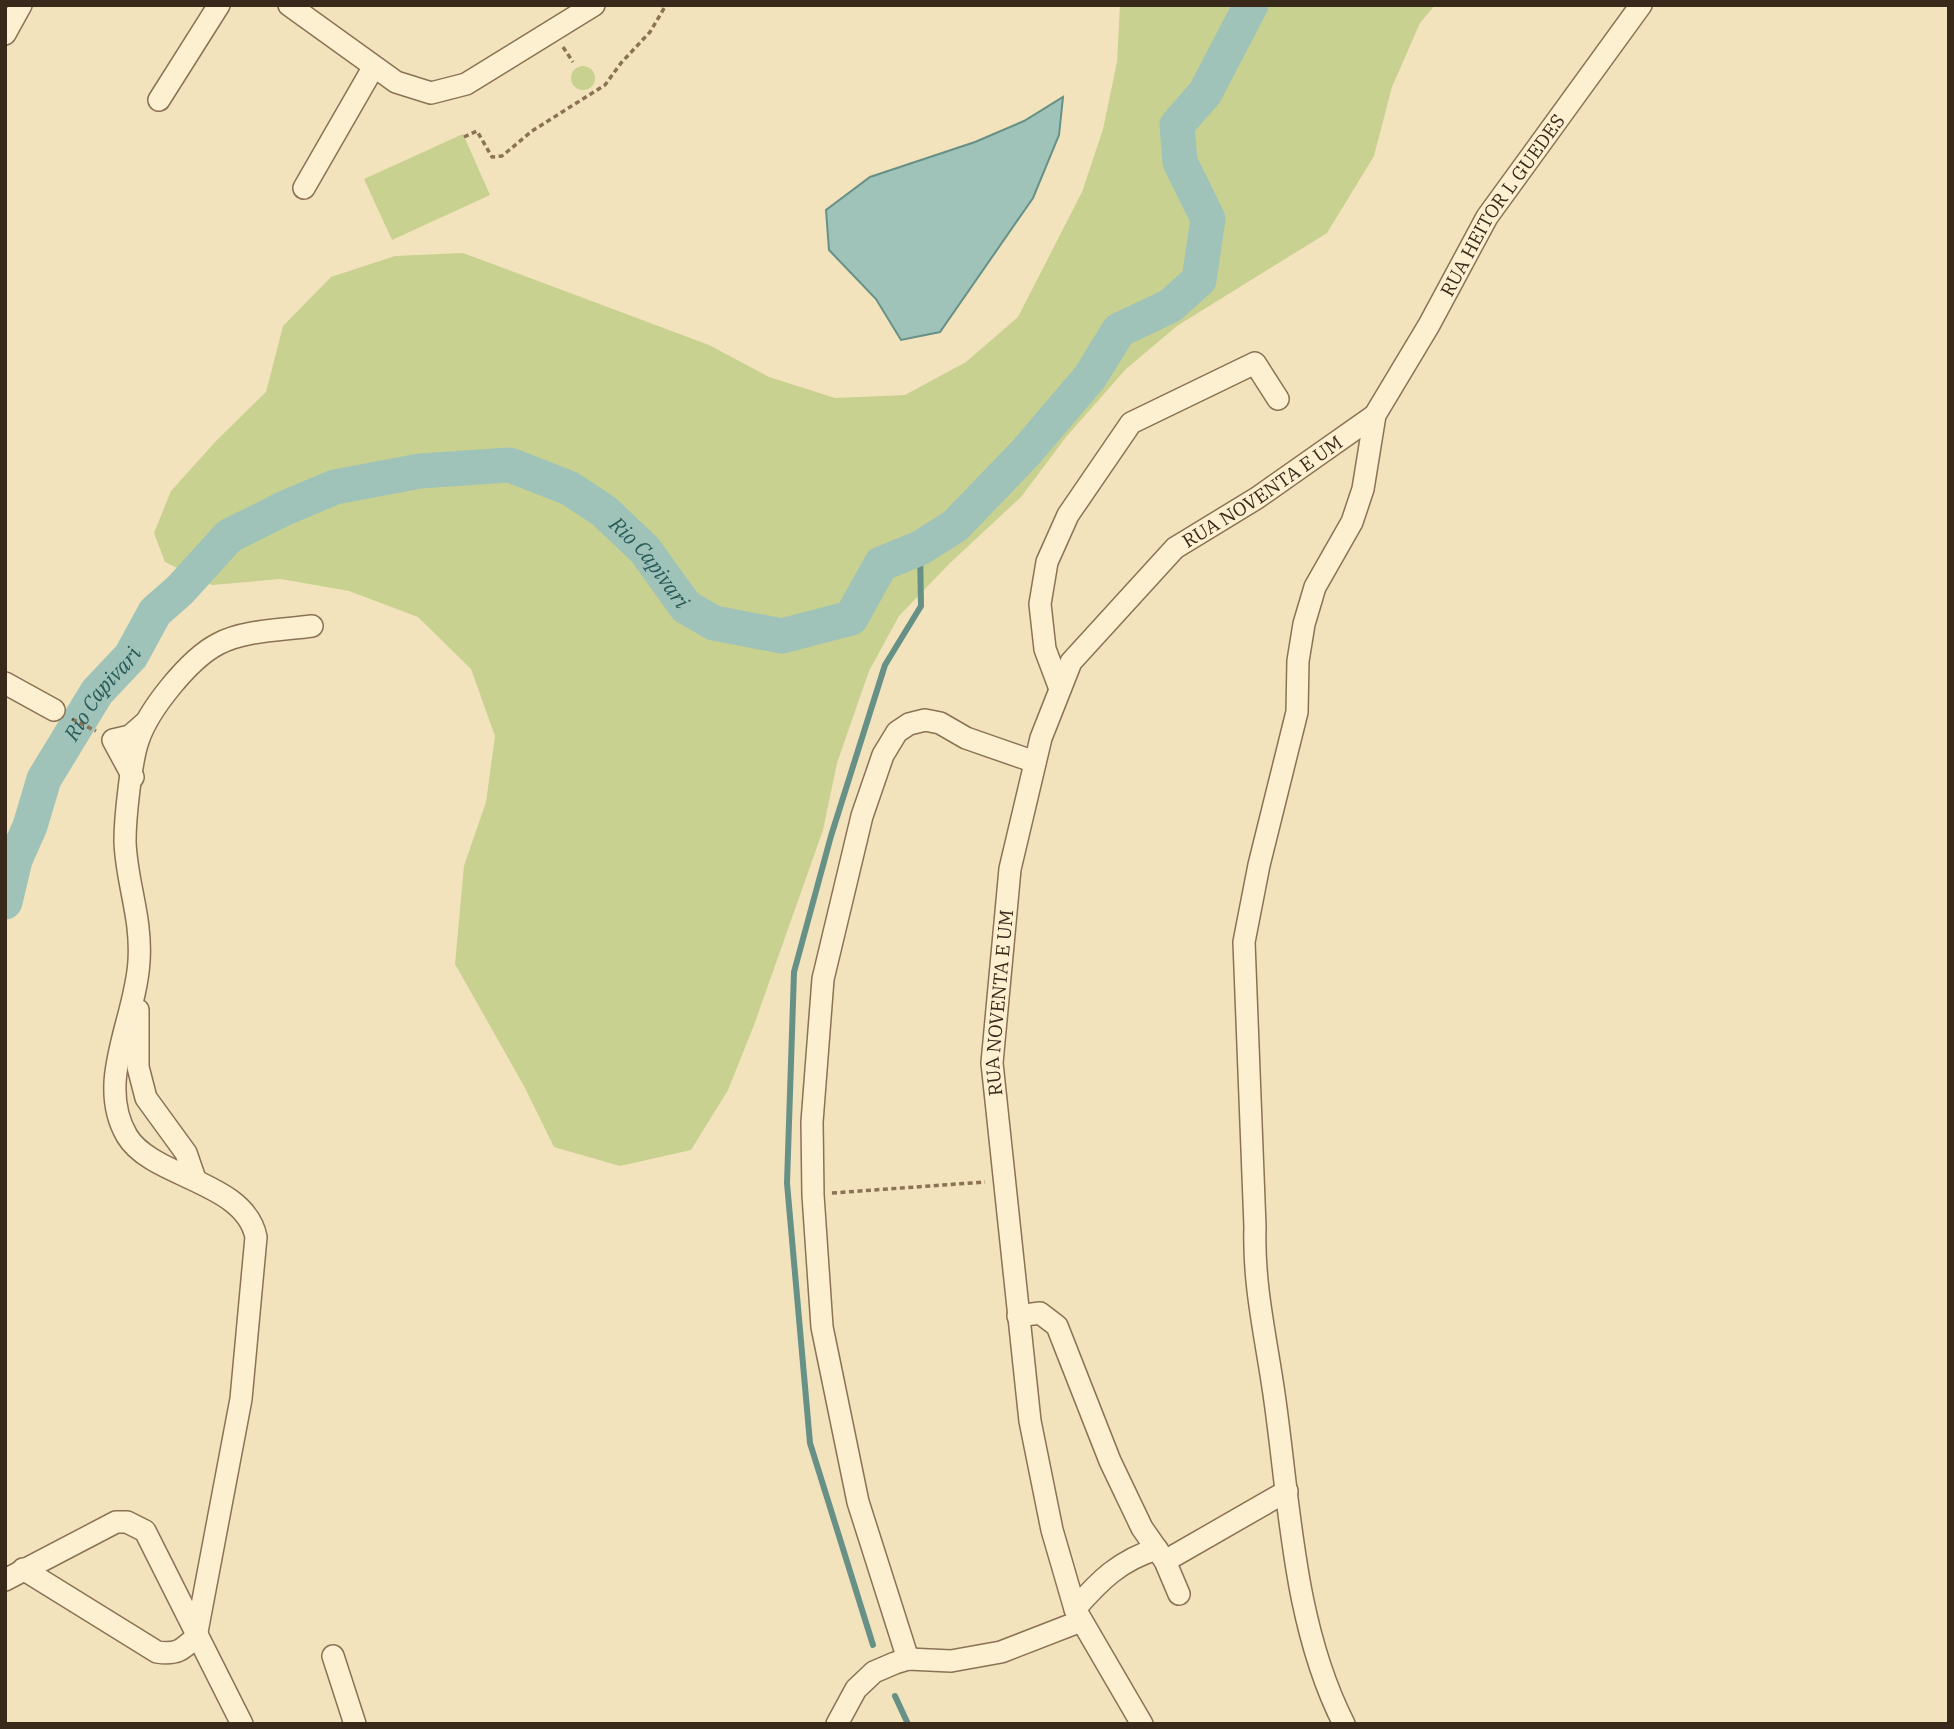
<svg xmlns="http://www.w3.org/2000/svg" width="1954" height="1729" viewBox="0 0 1954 1729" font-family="'IBM Plex Serif',serif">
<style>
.green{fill:#c8d18f}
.water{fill:#a0c3b9;stroke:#679187;stroke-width:2}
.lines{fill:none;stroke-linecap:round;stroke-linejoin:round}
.stream{stroke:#679187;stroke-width:6}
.river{stroke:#a0c3b9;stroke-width:35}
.minor-casing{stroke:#8b7254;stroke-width:24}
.path{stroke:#8b7254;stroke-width:3.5;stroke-dasharray:5 3.5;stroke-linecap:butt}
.minor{stroke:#fcf0d0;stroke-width:21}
.labels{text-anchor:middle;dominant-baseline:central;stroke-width:5;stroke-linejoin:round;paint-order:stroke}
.street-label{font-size:19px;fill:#39291a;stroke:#f9edcc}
.water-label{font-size:21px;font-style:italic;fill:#285a58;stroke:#f9edcc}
</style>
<rect width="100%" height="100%" fill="#f2e3bc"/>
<!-- green -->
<path class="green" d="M 1120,5 L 1435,5 L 1420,23 L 1392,87 L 1374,156 L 1327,233 L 1177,326 L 1126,369 L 1066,437 L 1021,497 L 950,563 L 899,616 L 869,671 L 837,763 L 823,830 L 754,1025 L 728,1090 L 691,1150 L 620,1166 L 554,1147 L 524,1086 L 455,964 L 464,866 L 486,802 L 495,736 L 471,669 L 418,617 L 349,591 L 281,579 L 212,585 L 165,562 L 154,533 L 171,491 L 217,440 L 266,392 L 283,326 L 331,277 L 395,256 L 463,253 L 709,345 L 769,377 L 835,398 L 905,395 L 966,362 L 1018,317 L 1082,192 L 1103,129 L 1117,62 Z
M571 78a12 12 0 1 1 24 0a12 12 0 1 1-24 0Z
M 463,134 L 490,195 L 392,240 L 364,179 Z"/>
<!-- water -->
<path class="water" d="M 1063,97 L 1059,135 L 1033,198 L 940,332 L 901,340 L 876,299 L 829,250 L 826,210 L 870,177 L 975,142 L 1024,121 Z"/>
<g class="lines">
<!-- stream -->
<path class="stream" d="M 873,1645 L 810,1443 L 787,1183 L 794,972 L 831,836 L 885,665 L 921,606 L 920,548
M 895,1696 L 908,1724"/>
<!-- river -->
<path class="river" id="s1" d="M 5,902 L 15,860 L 30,826 L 44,779 L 97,692 L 131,656 L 155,612 L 180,590 L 229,536 L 285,508 L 335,487 L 420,471 L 510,465 L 569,488 L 604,511 L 645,550 L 686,607 L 714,623 L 782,636 L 851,618 L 881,564 L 920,548 L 955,526 L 1027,451 L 1090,377 L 1119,330 L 1170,306 L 1199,280 L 1208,219 L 1180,162 L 1177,125 L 1205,93 L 1251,5"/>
<!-- minor casing -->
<g class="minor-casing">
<g id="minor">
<path d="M 289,5 L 396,82 L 431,93 L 466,84 L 594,5"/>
<path d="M 5,34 L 21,5"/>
<path d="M 159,100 L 219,5"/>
<path d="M 304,188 L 373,68"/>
<path d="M 5,683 L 54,710"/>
<path d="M 1060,689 L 1045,649 L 1040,604 L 1047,562 L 1068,515 L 1131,423 L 1255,363 L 1278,399"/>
<path d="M 133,777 L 113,740 L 130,736 L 146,722"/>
<path d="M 138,1010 L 138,1067 L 146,1098 L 186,1153 L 195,1179"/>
<path d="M 1018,1316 L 1040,1313 L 1057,1326 L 1110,1461 L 1142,1528 L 1165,1561 L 1179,1594"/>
<path d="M 1165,1561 L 1287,1491"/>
<path d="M 23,1569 L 157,1652 C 177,1655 182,1650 196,1637 L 241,1399 L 256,1237 C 245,1181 152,1178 127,1136 C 95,1082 136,1019 139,961 C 142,917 126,881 125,841 C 125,819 131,761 138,741 C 148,710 189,659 218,644 C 244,630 283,630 312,626"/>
<path d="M 5,1580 L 116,1522 L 127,1522 L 145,1531 L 242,1724"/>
<path d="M 1075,1609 C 1099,1581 1120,1560 1157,1549"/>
<path d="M 333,1656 L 355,1724"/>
<path d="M 908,1659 L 858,1502 L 822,1327 L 813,1195 L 812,1122 L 823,979 L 862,816 L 883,755 L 897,732 L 909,724 L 925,720 L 940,723 L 966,738 L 1035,762"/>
<path d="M 837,1724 L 856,1689 L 874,1672 L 895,1663 L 908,1659 L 951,1661 L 1001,1652 L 1081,1621"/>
<path id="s2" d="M 1142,1724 L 1075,1609 L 1052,1530 L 1030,1421 L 992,1063 L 1010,869 L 1041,738 L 1071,662 L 1175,548 L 1257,498 L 1375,415"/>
<path id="s3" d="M 1344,1724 C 1294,1626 1290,1508 1275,1401 C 1267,1342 1253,1287 1255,1227 L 1244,942 L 1259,865 L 1297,712 L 1298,661 L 1304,624 L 1315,587 L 1352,522 L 1363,489 L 1375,415 L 1429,325 L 1487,217 L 1641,5"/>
</g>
</g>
<!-- path -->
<path class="path" d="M 563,47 L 573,62
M 464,137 L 477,131 L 492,157 L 502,156 L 532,131 L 605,85 L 621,63 L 650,32 L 666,5
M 72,719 L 96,731
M 832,1193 L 985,1182"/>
<!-- minor -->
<use href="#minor" class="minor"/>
</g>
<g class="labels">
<!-- street labels -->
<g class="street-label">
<text stroke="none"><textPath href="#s3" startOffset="1586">RUA HEITOR L GUEDES</textPath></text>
<text stroke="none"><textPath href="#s2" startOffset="1356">RUA NOVENTA E UM</textPath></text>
<text stroke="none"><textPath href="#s2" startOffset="747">RUA NOVENTA E UM</textPath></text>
</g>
<!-- water labels -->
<g class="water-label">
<text stroke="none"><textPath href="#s1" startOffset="905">Rio Capivari</textPath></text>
<text stroke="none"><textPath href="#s1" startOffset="233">Rio Capivari</textPath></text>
</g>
</g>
<!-- border -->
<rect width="1954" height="1729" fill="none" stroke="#39291a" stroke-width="14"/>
</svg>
